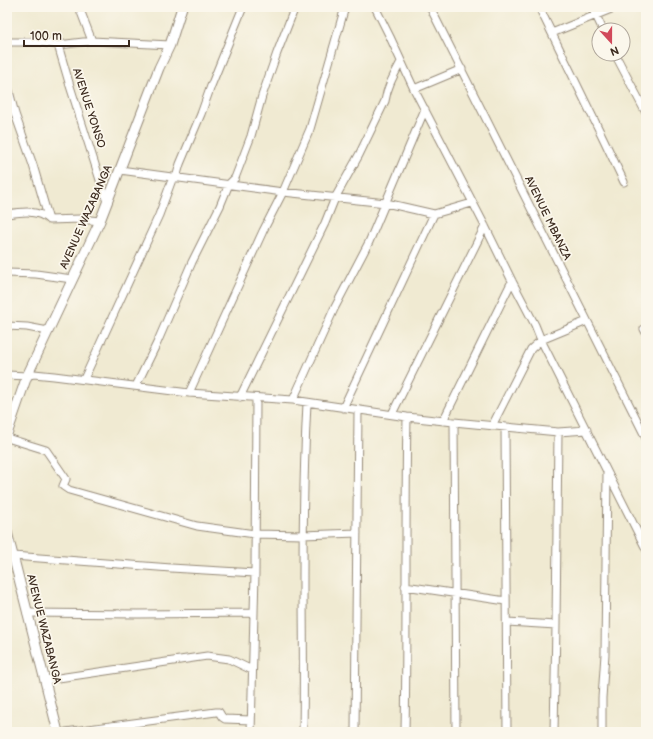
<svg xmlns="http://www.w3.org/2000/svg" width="653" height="739" viewBox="0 0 653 739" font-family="'Balsamiq Sans',sans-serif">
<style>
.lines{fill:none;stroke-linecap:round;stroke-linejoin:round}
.minor-casing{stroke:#968a78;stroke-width:9}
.major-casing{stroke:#968a78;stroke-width:11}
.minor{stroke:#fff;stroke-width:7}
.major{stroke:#fff;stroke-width:9}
.labels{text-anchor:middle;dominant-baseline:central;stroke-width:3.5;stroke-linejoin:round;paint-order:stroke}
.street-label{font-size:11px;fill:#3b2a1e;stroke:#fbf7ec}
</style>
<rect width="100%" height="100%" fill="#fbf7ec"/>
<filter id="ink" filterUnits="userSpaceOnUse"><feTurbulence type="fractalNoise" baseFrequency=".025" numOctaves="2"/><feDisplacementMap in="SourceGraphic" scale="8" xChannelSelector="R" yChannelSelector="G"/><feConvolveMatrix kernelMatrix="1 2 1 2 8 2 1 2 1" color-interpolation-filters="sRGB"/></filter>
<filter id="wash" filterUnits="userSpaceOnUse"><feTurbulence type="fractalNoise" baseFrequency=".012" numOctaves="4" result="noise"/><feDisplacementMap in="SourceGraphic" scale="16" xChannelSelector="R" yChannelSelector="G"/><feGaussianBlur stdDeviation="0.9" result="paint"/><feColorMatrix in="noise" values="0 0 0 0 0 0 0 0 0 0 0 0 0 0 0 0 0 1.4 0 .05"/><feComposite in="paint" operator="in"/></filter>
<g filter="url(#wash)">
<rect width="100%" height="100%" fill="#f0ead2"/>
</g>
<g filter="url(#ink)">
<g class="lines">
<!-- minor casing -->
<g class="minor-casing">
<path id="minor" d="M 79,7 L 92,41
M 375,7 L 390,37 L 414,89 L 485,226 L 512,281 L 535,325 L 541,340 L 646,549
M 430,7 L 646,438
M 539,7 L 604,140 L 624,182
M 592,7 L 603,30
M 552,33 L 616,7
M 7,42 L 40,42 L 58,45 L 92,41 L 170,45
M 58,45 L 70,86 L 107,202
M 615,54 L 646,113
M 7,83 L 15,114 L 33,165 L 49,220
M 414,89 L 462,69
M 120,170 L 283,192 L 386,203 L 434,214 L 472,203
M 176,178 L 180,164 L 201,114 L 211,86 L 243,7
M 7,214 C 21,212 38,209 49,220 L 80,219 L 100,221
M 7,273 L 36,274 L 72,279
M 7,326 L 27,327 L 48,331
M 644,329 L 646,333
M 7,375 L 27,376 L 34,374 L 54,376 L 189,393 L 293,400 L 407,417 L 454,422 L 558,432 L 587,430
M 84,379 L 159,215 L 173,177
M 136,386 L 157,343 L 192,262 L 220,206 L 229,184 L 235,178 L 240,165 L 251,136 L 262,96 L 277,53 L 295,7
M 189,393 L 263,231 L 283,192 L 310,129 L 345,7
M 240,397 L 325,223 L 335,198 L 359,155 L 385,101 C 387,87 394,75 401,62
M 293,400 L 334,309 L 369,242 L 425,109
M 343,408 L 434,214
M 392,414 L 485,226
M 443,421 L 512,281
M 454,422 L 456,732
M 492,426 L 531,349 L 541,340 L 587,321
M 505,428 L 507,732
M 7,438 L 46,450 L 66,479 L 63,486 L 69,490 L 197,526 L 255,534 L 303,535 L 357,533
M 13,556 L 171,568 L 255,573
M 405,586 L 506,601
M 27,613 L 138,614 L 254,613
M 507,622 L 556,625
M 45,680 L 207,656 L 229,659 L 252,670
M 66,732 L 216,712 L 219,712 L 222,717 L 225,719 L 251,720
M 251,732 L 255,573 L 256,398
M 303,732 C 304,680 303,628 303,577 C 303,519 304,461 307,403
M 355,732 L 358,410
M 405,732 C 407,627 405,522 407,417
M 554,732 L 556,625 L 558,432
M 602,732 L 602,698 L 605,654 L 607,472"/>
</g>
<!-- major casing -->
<g class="major-casing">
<path id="major" d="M 7,434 L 27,376 L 100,221 L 159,68 L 170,45 L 182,7
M 7,532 L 58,732"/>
</g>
<!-- minor -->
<use href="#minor" class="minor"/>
<!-- major -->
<use href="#major" class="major"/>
</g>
</g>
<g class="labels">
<!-- street labels -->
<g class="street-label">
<text transform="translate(89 108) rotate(72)">AVENUE YONSO</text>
<text transform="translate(86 217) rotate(-66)">AVENUE WAZABANGA</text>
<text transform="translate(548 218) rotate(64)">AVENUE MBANZA</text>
<text transform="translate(44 629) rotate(76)">AVENUE WAZABANGA</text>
</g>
</g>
<!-- margin -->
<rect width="653" height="739" fill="none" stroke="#fbf7ec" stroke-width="24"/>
<!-- north arrow -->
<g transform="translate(611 42) rotate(159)"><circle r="19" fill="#fbf7ec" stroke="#aea59a"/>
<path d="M0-3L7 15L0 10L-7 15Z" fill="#d1495b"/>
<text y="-6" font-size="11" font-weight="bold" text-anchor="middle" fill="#3b2a1e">N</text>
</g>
<!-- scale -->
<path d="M24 40v6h105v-6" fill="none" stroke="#3b2a1e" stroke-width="2"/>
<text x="30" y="40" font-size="12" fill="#3b2a1e" stroke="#fbf7ec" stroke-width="3" paint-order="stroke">100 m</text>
</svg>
